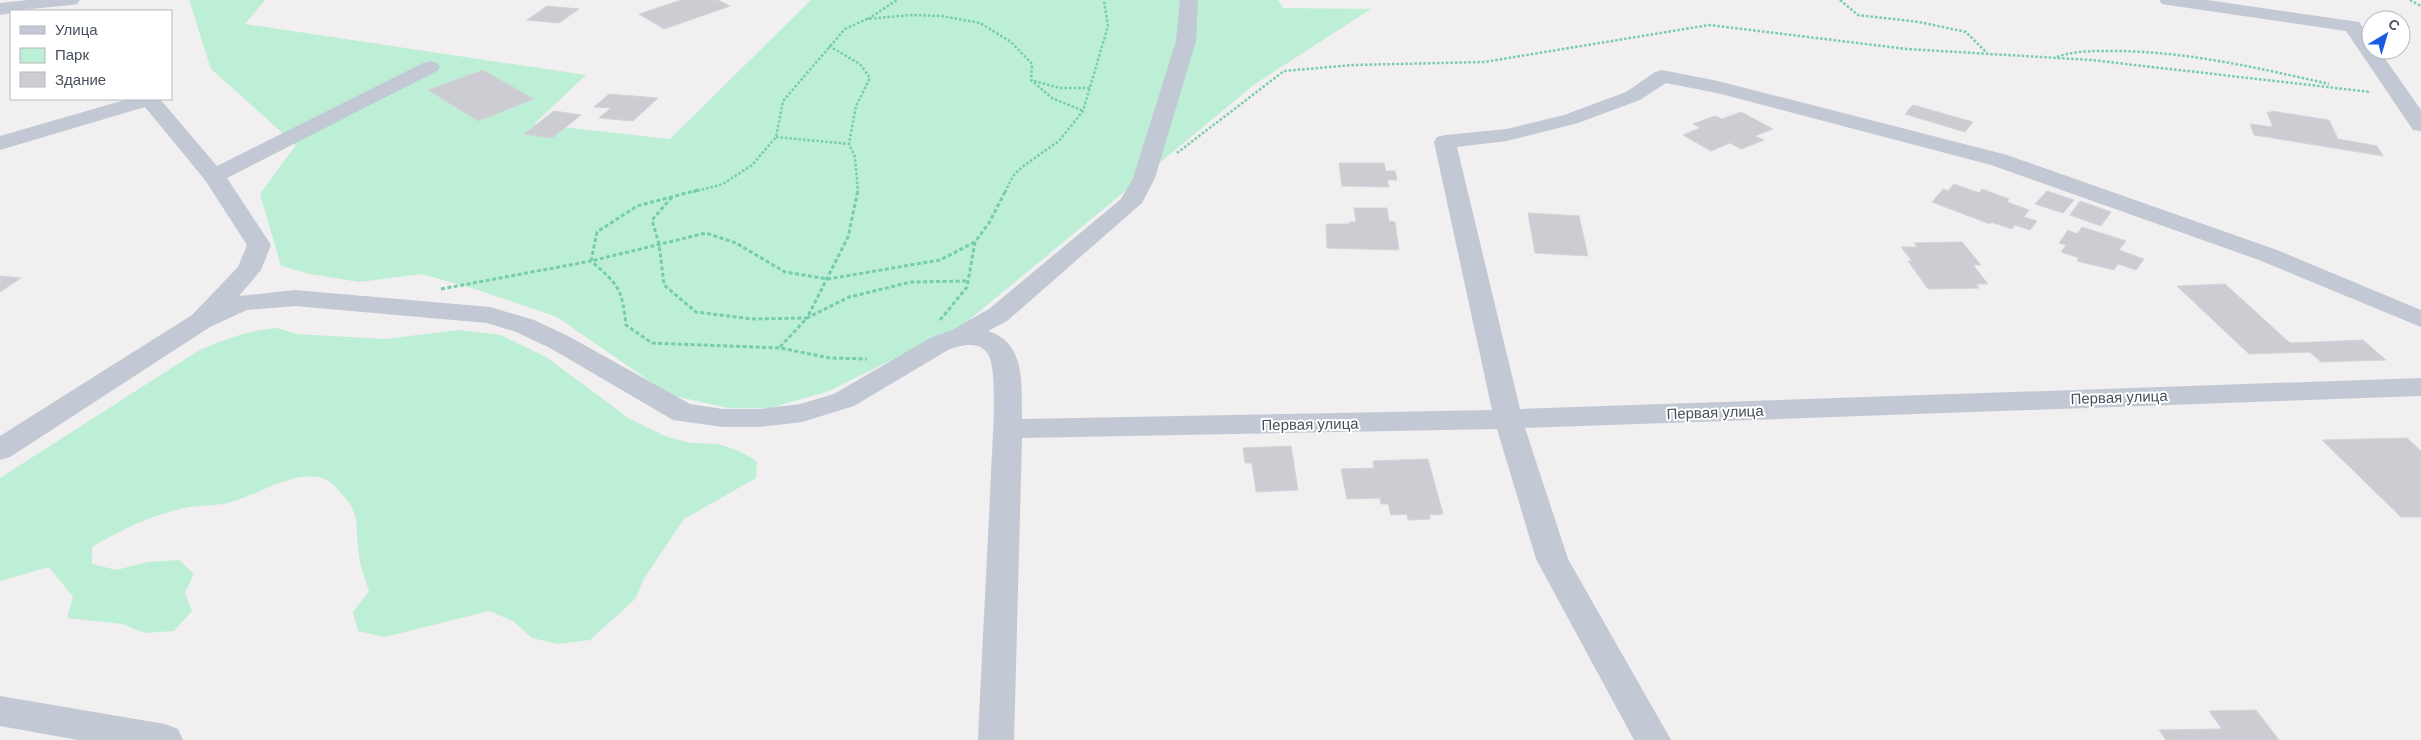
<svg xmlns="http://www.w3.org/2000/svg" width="2421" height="740" viewBox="0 0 2421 740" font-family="Arial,sans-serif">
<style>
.green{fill:#bdefd6}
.building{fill:#cccdd3;stroke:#d3d4da}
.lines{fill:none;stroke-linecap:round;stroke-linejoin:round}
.path-far1{stroke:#75cdab;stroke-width:2.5;stroke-dasharray:2.5 2;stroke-linecap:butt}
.path{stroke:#75cdab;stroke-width:3;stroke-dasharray:4 2.5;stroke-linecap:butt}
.minor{fill:#c2c9d4;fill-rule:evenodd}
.labels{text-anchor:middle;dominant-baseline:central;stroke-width:4;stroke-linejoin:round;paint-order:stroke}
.street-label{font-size:15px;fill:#47505c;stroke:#fff}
</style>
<rect width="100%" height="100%" fill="#f1efef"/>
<!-- green -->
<path class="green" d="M 189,0 L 265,0 L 245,24 L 586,75 L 534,124 L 670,139 L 811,0 L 1278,0 L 1283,8 L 1371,9 L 1255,84 L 964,324 L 829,391 L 770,408 L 728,408 L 670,395 L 557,317 L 475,289 L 422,274 L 359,282 L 310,274 L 281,266 L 260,194 L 296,145 L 211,69 Z
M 278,328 L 296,334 L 385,339 L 459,330 L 501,335 L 546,357 L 630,419 L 667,437 L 691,443 L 718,444 L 739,451 L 757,461 L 756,478 L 684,519 L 645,577 L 635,599 L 590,640 L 557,644 L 532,638 L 513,621 L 489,611 L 385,637 L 358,631 L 353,612 L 369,591 C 365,579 360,566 359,554 C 354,525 363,515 339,491 C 336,488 333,483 329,481 C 302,465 258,495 231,502 C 217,506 204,505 190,507 C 155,513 122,529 92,547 L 92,564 L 116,570 L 148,562 L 179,560 L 194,574 L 185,593 L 192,611 L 174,631 L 144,633 L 123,624 L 67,618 L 73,597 L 49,567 L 0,581 L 0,478 L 198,351 C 225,339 249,330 278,328 Z"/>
<!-- building -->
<path class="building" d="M 681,0 L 718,0 L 730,6 L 664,29 L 639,14 Z
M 547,6 L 579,9 L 559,23 L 527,20 Z
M 483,70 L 534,99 L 478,121 L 428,90 Z
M 609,94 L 658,98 L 633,121 L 599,118 L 611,108 L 594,107 Z
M 1913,105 L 1973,122 L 1965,132 L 1905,114 Z
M 554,111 L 581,115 L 552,138 L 524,134 Z
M 2271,111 L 2329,120 L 2338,139 L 2377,146 L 2383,156 L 2254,135 L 2250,124 L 2273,127 L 2267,112 L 2272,113 Z
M 1741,112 L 1773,129 L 1755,136 L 1764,140 L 1741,149 L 1730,143 L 1711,151 L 1683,135 L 1700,128 L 1693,124 L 1715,116 L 1722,119 Z
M 1339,163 L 1384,163 L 1386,171 L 1395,171 L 1397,180 L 1387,180 L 1389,187 L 1342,186 Z
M 1954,184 L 1979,193 L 1982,189 L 2009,199 L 2007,202 L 2029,210 L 2024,217 L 2037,221 L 2030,230 L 2015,225 L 2012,229 L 1991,222 L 1990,224 L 1932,202 L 1943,189 L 1948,191 Z
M 2047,191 L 2074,200 L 2063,213 L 2035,204 Z
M 2080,201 L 2111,212 L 2101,226 L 2070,215 Z
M 1354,208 L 1387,208 L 1389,221 L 1395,222 L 1399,250 L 1327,248 L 1326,224 L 1349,224 L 1349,222 L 1356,222 Z
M 1528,213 L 1579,216 L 1588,256 L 1535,253 Z
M 2082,227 L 2126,241 L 2119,250 L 2144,259 L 2136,270 L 2118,264 L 2114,270 L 2077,261 L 2079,258 L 2061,252 L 2066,245 L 2059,243 L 2068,230 L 2077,234 Z
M 1962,242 L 1981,265 L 1973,265 L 1988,284 L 1976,284 L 1979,288 L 1928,289 L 1908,261 L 1912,261 L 1901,247 L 1917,247 L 1914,243 Z
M 0,276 L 21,278 L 0,292 Z
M 2225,284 L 2290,343 L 2363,340 L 2386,360 L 2321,362 L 2310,352 L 2249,354 L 2177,286 Z
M 2407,438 L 2421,451 L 2421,517 L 2401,517 L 2322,440 Z
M 1291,446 L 1298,490 L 1256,492 L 1252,463 L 1245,463 L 1243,448 Z
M 1428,459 L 1443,514 L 1429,515 L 1430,519 L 1408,520 L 1407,514 L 1391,515 L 1388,504 L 1381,504 L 1380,498 L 1347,499 L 1341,469 L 1374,468 L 1373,461 Z
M 2256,710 L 2279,740 L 2166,740 L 2159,730 L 2222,729 L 2209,711 Z"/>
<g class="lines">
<!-- path-far1 -->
<path class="path-far1" d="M 1840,0 L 1858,15 L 1919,22 L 1966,32 L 1987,53
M 2410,0 L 2421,6
M 868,19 L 897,0
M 829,46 L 860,64 L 870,78 L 856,106 L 849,144 L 855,157 L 858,192
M 2057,57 C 2076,50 2097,51 2118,51 C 2189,52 2259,68 2329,84
M 1034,81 L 1060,88 L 1090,88
M 776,137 L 849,144
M 1177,153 L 1284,71 L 1353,65 L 1484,62 L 1709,25 L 1907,49 L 2091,60 L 2371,92
M 693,192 L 723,184 L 752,165 L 776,137 L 783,101 L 845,29 L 867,19 L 911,15 L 942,16 L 980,23 L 1011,42 L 1032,64 L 1031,80 L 1052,98 L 1083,111
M 1005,192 L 1013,176 L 1022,167 L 1059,141 L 1083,111 L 1108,26 L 1104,0"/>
<!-- path -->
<path class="path" d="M 698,190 L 637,206 L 597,232 L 591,261 L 706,233 L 736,243 L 785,272 L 828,279 L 940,260 L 975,242
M 672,197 L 652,220 L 659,244 L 664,285 L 696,312 L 752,319 L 807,318 L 848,237 L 858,190
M 441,289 L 591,261 C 619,285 622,289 626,325 L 652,343 L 780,348 L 830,358 L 867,359
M 940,320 L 967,287 L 975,242 L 989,223 L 1006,190
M 780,347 L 807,318 L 849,297 L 911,282 L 968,281"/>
<!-- minor -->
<path class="minor" d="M 28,0 L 80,0 L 77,4 L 71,5 L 11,11 L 11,13 L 0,15 L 0,3 Z
M 1180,0 L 1198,0 L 1196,41 L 1155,178 L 1142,203 L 1007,321 L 988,331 C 1027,343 1021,386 1022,419 L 1492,410 L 1434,142 L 1437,137 L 1445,135 L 1507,129 L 1564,115 L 1626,92 L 1655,72 L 1662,70 L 1718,81 L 2007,155 L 2277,250 L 2421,310 L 2421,327 L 2259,260 L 1991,165 L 1717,93 L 1666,83 L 1640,100 L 1578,123 L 1507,141 L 1457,147 L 1520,409 L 2421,378 L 2421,396 L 1525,428 L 1568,559 L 1671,740 L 1634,740 L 1536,559 L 1497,429 L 1022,438 L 1014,740 L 978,740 C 982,651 987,562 991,474 C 992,450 998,374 989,356 C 981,340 961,345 948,350 L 854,406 L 802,422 L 759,427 L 723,427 L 673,420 L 550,348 L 516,332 L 487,323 L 295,306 L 247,310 L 210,327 L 10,457 L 0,460 L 0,436 L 192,315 L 238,267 L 247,245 L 205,180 L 145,107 L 0,150 L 0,136 L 128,99 L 160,99 L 217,166 L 423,63 L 430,61 L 437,63 L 440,67 L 437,71 L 227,178 L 271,245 L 261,270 L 239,296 L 295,290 L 490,307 L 534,320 L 568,336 L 690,404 L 723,409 L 759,409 L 800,404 L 834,394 L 930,338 L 952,330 L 989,309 L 1121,199 L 1133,178 L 1176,41 Z
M 2159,0 L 2207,0 L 2359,22 L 2371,39 L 2371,50 L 2379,50 L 2421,110 L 2421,131 L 2413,130 L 2346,31 L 2168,5 L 2162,4 Z
M 0,696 L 165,724 L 178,729 L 183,740 L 78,740 L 0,726 Z"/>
</g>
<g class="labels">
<!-- street labels -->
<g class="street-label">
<text transform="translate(2119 397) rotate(-2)">Первая улица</text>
<text transform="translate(1715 412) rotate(-2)">Первая улица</text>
<text transform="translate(1310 424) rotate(-1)">Первая улица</text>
</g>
</g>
<!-- legend -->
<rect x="10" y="10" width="162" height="90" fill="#ffffff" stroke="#b5b9be"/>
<rect x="20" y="26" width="25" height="8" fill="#c2c9d4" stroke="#b5b9be"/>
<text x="55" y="35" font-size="15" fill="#47505c">Улица</text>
<rect x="20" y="48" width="25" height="15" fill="#bdefd6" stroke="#b5b9be"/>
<text x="55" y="60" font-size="15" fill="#47505c">Парк</text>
<rect x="20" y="72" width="25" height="15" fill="#cccdd3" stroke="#b5b9be"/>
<text x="55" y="85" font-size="15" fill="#47505c">Здание</text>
<!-- north arrow -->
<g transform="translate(2386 35) rotate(38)"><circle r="24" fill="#ffffff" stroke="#b5b9be"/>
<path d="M0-4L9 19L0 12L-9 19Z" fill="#195be1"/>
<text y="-8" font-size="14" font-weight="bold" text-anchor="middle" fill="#47505c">С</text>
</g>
</svg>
